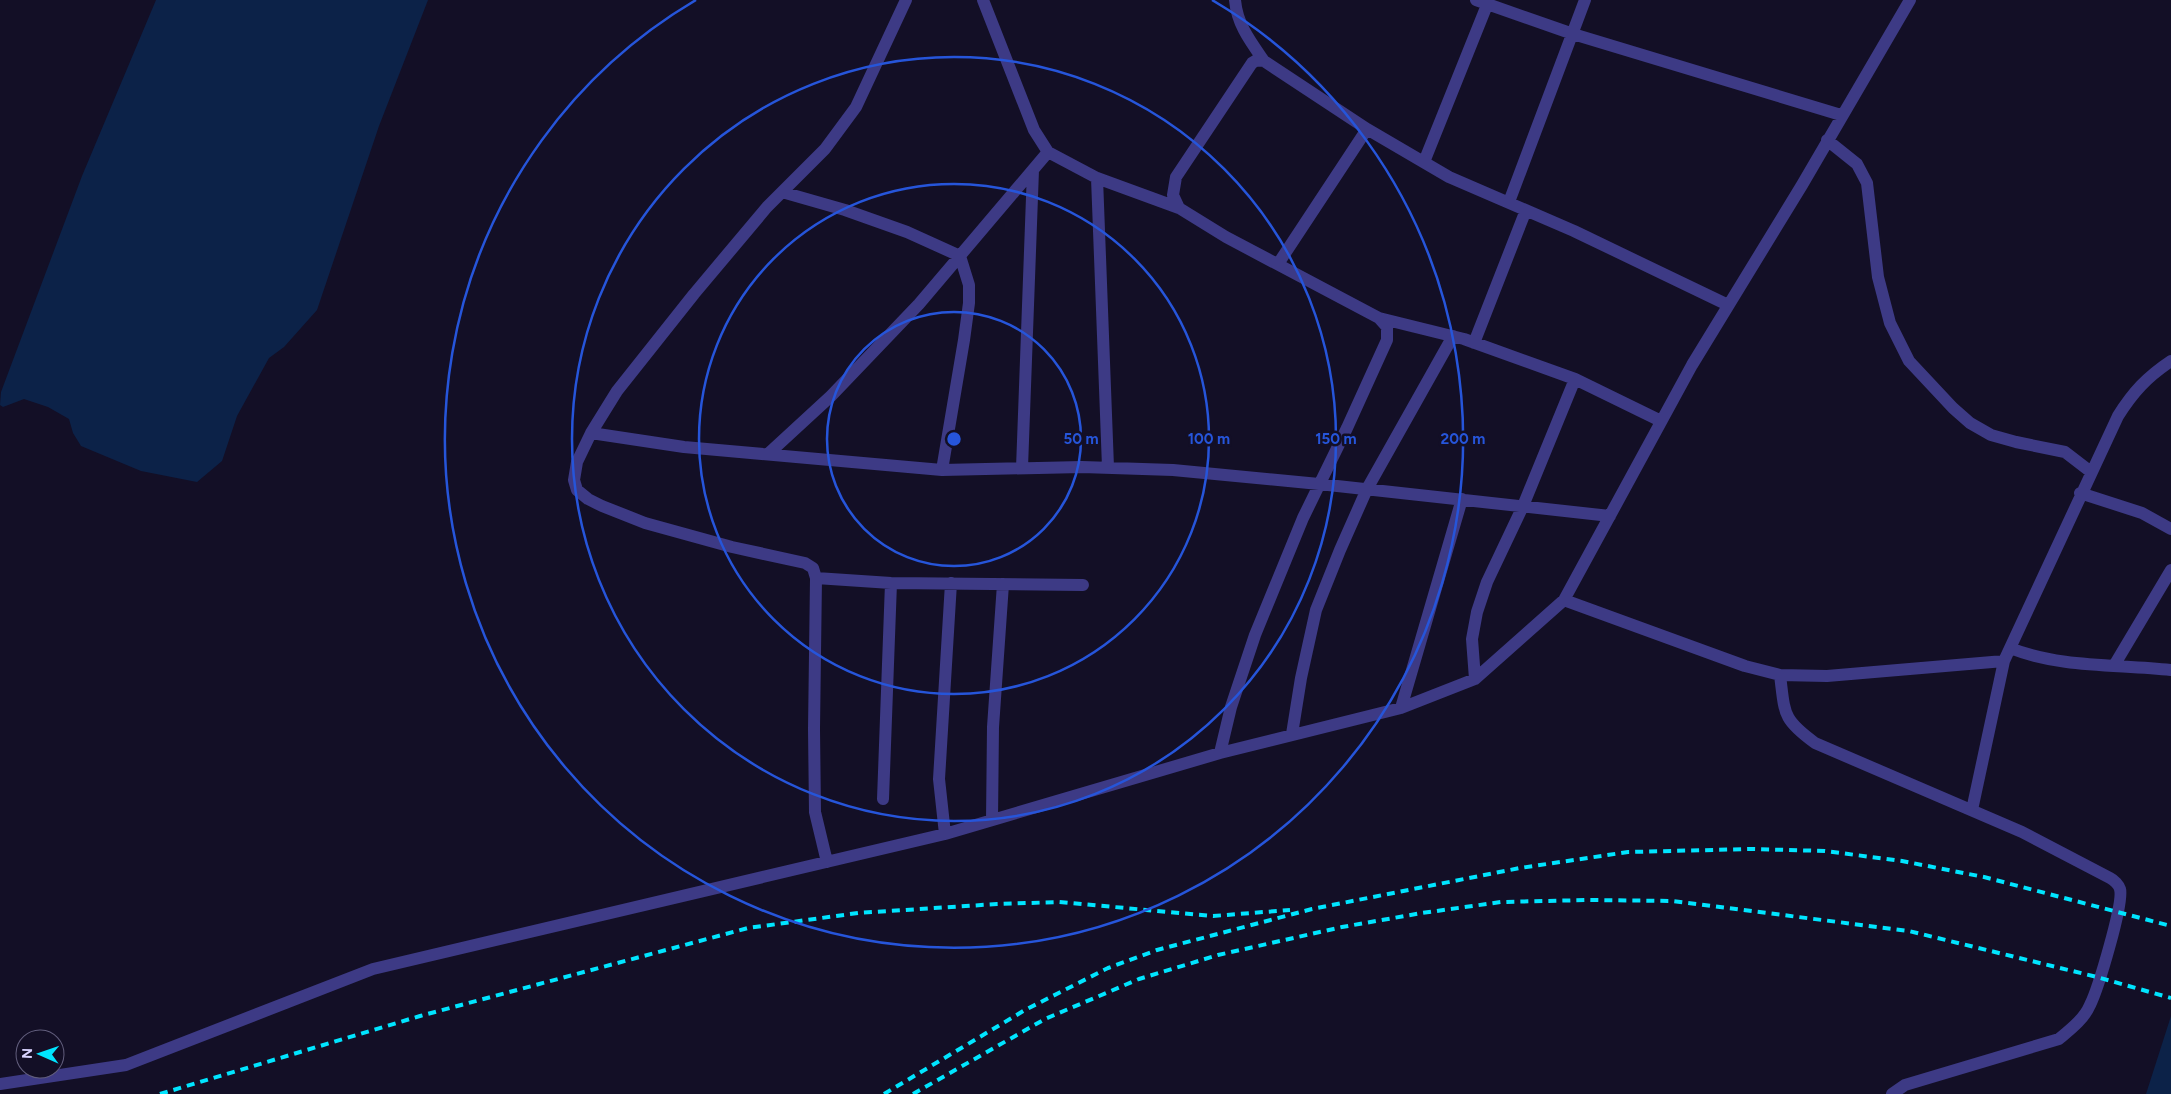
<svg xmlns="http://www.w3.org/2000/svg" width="2171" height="1094" viewBox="0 0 2171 1094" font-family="Figtree,sans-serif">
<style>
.water{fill:#0c2248}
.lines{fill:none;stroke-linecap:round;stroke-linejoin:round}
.minor{stroke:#3d3a85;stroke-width:12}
.rail{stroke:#00e5ff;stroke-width:4;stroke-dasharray:8 6;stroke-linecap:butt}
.ring{fill:none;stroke:#2655da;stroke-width:2.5}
.centre{fill:#2655da;stroke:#130f26;stroke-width:2.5}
.ring-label{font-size:15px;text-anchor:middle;font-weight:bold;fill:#2655da;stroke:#130f26;stroke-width:5;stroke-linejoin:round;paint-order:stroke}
</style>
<rect width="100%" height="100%" fill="#130f26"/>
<!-- water -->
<path class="water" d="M 156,0 L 428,0 L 379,126 L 317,310 L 284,347 L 269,358 L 237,416 L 222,461 L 197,482 L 141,471 L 81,446 L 73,433 L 69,419 L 48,407 L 24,399 L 3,407 L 0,405 L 1,392 L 82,176 Z
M 2171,1016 L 2171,1094 L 2146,1094 Z"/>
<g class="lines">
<!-- minor -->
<path class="minor" d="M 983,0 L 1034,130 L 1048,152 L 1097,178 L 1179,208
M 1235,0 C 1237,24 1250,41 1264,61
M 1476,0 L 1573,34 L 1841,115
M 1827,140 L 1857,164 L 1867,183 L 1878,277 L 1890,323 L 1909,361 L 1953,408 L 1970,423 L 1991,435 L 2016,442 L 2065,452 L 2091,472
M 1424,162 L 1487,5
M 1097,178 L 1108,467
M 782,192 L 845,210 L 907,232 L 960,256 L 969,285 L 969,303 L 964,340 L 942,470
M 1509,202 L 1585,0
M 1278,264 L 1367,129
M 1379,318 L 1464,339 L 1575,379 L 1661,421
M 1474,343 L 1526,210
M 591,433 L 684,447 L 942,470 L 1082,467 L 1173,470 L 1319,484 L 1610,516
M 768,454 L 831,396 L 919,304 L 1048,152
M 1022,468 L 1033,170
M 2080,493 L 2142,513 L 2171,529
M 816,578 L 891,583 L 1083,585
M 1564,600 L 1745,666 L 1780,675 C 1785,714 1782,719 1815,743 L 2022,832 L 2110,878 C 2114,880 2119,885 2120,889 C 2124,903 2098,989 2090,1005 C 2084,1019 2071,1029 2059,1039 L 1905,1085 L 1892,1094
M 2010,648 C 2060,668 2118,664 2171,670
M 2115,664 L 2171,570
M 1780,675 L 1827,676 L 2004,661
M 1475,679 L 1472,639 L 1477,612 L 1487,582 L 1523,506 L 1575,379
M 1401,708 L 1462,499
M 1292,734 L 1301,678 L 1316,610 L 1340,550 L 1367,489 L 1453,336
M 1220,753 L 1231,707 L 1255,635 L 1303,518 L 1347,428 L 1387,340 L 1387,327 L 1379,318 L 1226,237 L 1179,208 L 1173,195 L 1176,177 L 1252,63 L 1257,60 L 1264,61 L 1367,129 L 1449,177 L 1574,231 L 1728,305
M 883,799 L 891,583
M 1972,810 L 2004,661 L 2118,416 C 2133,392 2147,377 2171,361
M 992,820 L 993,727 L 1003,584
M 945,834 L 939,779 L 951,583
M 827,862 L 815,812 L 814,729 L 816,578 L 813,568 L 805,563 L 732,547 L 645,523 L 602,506 L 588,499 L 577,490 L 574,480 L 577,462 L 591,433 L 617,391 L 694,294 L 767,207 L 825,149 L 856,107 L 906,0
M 0,1084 L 126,1065 L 373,969 L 945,834 L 1220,753 L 1401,708 L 1475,679 L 1564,600 L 1692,365 L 1802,185 L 1910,0"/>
<!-- rail -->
<path class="rail" d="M 160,1094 L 420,1016 L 748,928 L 858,913 L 997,904 L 1059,902 L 1213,916 L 1290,910
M 884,1094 L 1025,1010 L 1108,968 L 1157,950 L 1312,909 L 1520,868 L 1628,852 L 1752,849 L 1825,851 L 1902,861 L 1984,877 L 2171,926
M 913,1094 L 1045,1019 L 1139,979 L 1218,955 L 1342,927 L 1422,913 L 1501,902 L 1588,900 L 1672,901 L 1909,931 L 2097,977 L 2171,998"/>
</g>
<!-- distance rings -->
<g class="ring">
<circle cx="954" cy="439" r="127"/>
<circle cx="954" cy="439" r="255"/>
<circle cx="954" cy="439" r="382"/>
<path d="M1212 0A509 509 0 1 1 696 0"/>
</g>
<circle cx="954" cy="439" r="8" class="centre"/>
<g class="ring-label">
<text x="1081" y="444">50 m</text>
<text x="1209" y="444">100 m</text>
<text x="1336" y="444">150 m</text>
<text x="1463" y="444">200 m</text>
</g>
<!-- north arrow -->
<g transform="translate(40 1054) rotate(272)"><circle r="24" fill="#130f26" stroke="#625e7d"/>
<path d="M0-4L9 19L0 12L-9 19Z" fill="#00e5ff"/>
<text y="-8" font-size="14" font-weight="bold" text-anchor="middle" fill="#d9d4ff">N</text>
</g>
</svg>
